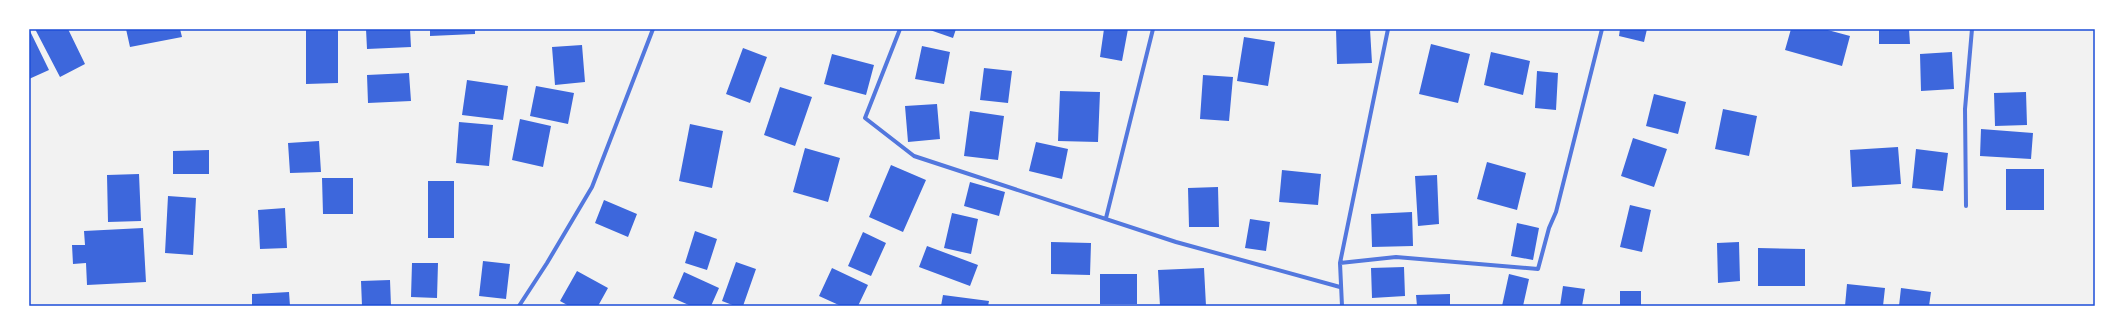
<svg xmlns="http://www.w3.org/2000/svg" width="2124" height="335" viewBox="0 0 2124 335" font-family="'Varela Round',sans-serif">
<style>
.building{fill:#3d67dc}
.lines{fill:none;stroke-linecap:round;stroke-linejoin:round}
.minor{stroke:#5277de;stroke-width:4}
.neatline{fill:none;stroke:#1d4ed8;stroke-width:1.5}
</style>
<rect width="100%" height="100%" fill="#f2f2f2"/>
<!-- building -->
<path class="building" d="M 29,29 L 49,70 L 29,79 Z
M 35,29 L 68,29 L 85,64 L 60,77 Z
M 126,29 L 180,29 L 182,37 L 130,47 Z
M 306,29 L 338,29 L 338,83 L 306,84 Z
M 366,29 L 410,29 L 411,47 L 367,49 Z
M 430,29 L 475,29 L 475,34 L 430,36 Z
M 927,29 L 956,29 L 953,38 Z
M 1104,29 L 1128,29 L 1122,61 L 1100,57 Z
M 1336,29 L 1370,29 L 1372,63 L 1337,64 Z
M 1620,29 L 1647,29 L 1644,42 L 1619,36 Z
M 1791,29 L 1824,29 L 1850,36 L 1842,66 L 1785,50 Z
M 1879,29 L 1909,29 L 1910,44 L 1879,44 Z
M 1244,37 L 1275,42 L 1268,86 L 1237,81 Z
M 1431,44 L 1470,54 L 1458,103 L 1419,94 Z
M 582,45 L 585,82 L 555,85 L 552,47 Z
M 922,46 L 950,52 L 944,84 L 915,79 Z
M 743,48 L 767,57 L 750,103 L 726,94 Z
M 1491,52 L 1530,61 L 1523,95 L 1484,85 Z
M 1952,52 L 1954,89 L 1921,91 L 1920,54 Z
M 832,54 L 874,65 L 866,95 L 824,84 Z
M 984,68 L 1012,71 L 1008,103 L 980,100 Z
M 1537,71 L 1558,73 L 1556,110 L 1535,108 Z
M 409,73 L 411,101 L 368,103 L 367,75 Z
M 1203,75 L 1233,77 L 1229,121 L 1200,119 Z
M 467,80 L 508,86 L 503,120 L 462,115 Z
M 536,86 L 574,93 L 568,124 L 530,116 Z
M 780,87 L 812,97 L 795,146 L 764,135 Z
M 1060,91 L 1100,92 L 1098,142 L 1058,141 Z
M 2026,92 L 2027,125 L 1995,126 L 1994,93 Z
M 1654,94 L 1686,102 L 1678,134 L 1646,126 Z
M 937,104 L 940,139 L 908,142 L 905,106 Z
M 1723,109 L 1757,116 L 1749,156 L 1715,149 Z
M 970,111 L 1004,116 L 998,160 L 964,156 Z
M 520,119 L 551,126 L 543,167 L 512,160 Z
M 459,122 L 493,125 L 489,166 L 456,163 Z
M 690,124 L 723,131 L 712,188 L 679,181 Z
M 1981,129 L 2033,133 L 2031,159 L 1980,156 Z
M 1633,138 L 1667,149 L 1654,187 L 1621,176 Z
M 319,141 L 321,172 L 290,173 L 288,143 Z
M 1036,142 L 1068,149 L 1062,179 L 1029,171 Z
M 1898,147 L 1901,184 L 1852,187 L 1850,150 Z
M 805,148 L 840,158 L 828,202 L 793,192 Z
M 1916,149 L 1948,153 L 1943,191 L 1912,188 Z
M 209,150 L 209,174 L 173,174 L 173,151 Z
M 1487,162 L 1526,173 L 1517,210 L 1477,199 Z
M 891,165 L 926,180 L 903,232 L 869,217 Z
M 2006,169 L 2044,169 L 2044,210 L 2006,210 Z
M 1282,170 L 1321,174 L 1318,205 L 1279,202 Z
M 139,174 L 141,221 L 108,222 L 107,175 Z
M 1437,175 L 1439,224 L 1418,226 L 1415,176 Z
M 322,178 L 353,178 L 353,214 L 323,214 Z
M 428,181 L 454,181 L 454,238 L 428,238 Z
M 970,182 L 1005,192 L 999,216 L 964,206 Z
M 1218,187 L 1219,227 L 1189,227 L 1188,188 Z
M 168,196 L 196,198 L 193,255 L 165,253 Z
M 604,200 L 637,214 L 628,237 L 595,223 Z
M 1630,205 L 1651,210 L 1642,252 L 1620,247 Z
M 285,208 L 287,248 L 260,249 L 258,210 Z
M 1412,212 L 1413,246 L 1372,247 L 1371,214 Z
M 952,213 L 978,219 L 971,254 L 944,248 Z
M 1250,219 L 1270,222 L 1266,251 L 1245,248 Z
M 1517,223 L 1539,228 L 1533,260 L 1511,256 Z
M 143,228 L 146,282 L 87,285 L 86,263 L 73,264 L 72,245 L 85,245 L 84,231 Z
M 695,231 L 717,239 L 707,270 L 685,263 Z
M 863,232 L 886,243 L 871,276 L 848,266 Z
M 1051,242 L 1091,243 L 1090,275 L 1051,274 Z
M 1739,242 L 1740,281 L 1718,283 L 1717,243 Z
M 927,246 L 978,265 L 970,286 L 919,267 Z
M 1758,248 L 1805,249 L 1805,286 L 1758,286 Z
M 483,261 L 510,264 L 506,299 L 479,296 Z
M 736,262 L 756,269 L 743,306 L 735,306 L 722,301 Z
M 412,263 L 438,263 L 437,298 L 411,297 Z
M 1404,267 L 1405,296 L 1372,298 L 1371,268 Z
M 832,268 L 868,285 L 858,306 L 841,306 L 819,296 Z
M 1204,268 L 1206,306 L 1160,306 L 1158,270 Z
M 577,271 L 608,288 L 598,306 L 569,306 L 560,301 Z
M 684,272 L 719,288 L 711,306 L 691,306 L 673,298 Z
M 1100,274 L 1137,274 L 1137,304 L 1100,304 Z
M 1509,274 L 1529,279 L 1523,306 L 1502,306 Z
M 390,280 L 391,306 L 362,306 L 361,281 Z
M 1847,284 L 1885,288 L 1883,306 L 1845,306 Z
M 1563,286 L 1585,289 L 1582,306 L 1560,306 Z
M 1901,288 L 1931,292 L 1929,306 L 1899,306 Z
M 1620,291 L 1641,291 L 1641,306 L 1620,306 Z
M 289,292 L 290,306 L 252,306 L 252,294 Z
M 1450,294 L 1450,306 L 1417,306 L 1416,295 Z
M 943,295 L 989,301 L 988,306 L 941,306 Z"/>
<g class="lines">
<!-- minor -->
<path class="minor" d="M 900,29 L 865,118 L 914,156 L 1176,242 L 1340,287
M 1966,206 L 1965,109 L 1972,29
M 1106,218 L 1153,29
M 1340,263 L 1396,257 L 1538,269 L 1549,228 L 1556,212 L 1602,29
M 519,306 L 547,263 L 592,187 L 653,29
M 1342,306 L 1340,263 L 1388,29"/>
</g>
<!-- border -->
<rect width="2124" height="335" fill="none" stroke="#ffffff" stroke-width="60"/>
<rect x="30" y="30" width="2064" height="275" class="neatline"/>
</svg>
